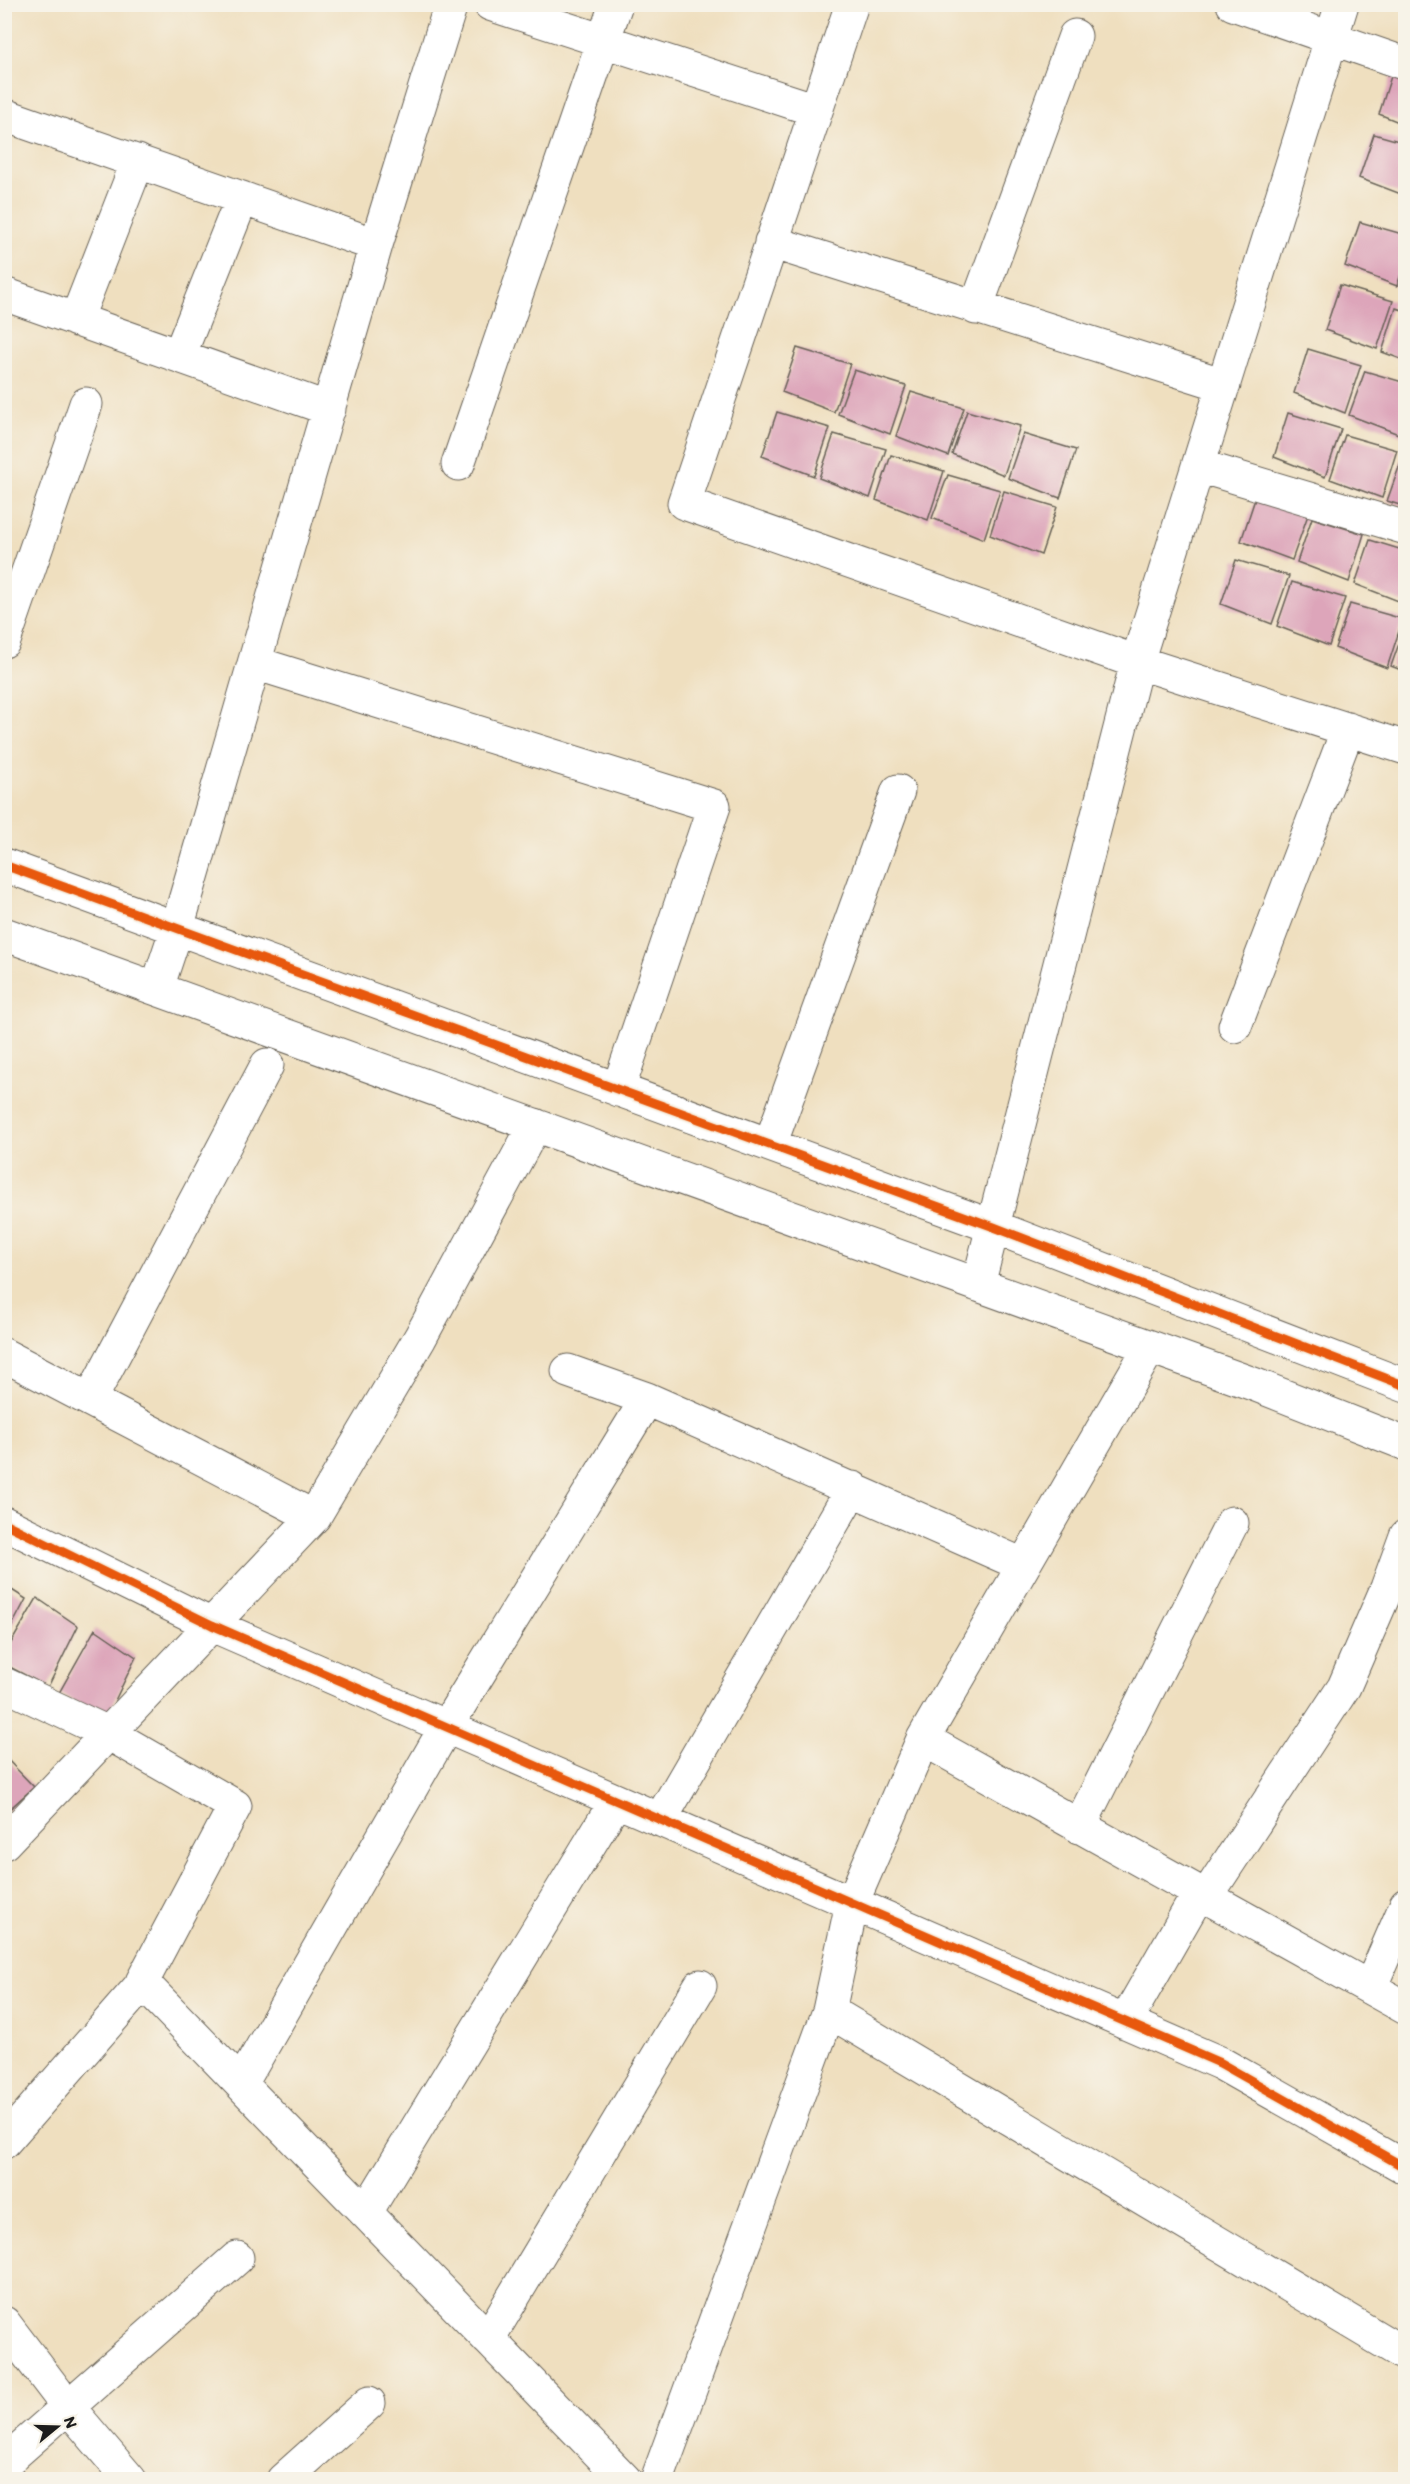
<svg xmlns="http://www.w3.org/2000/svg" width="1410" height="2484" viewBox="0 0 1410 2484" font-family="Itim,sans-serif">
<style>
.building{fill:#dda5ba}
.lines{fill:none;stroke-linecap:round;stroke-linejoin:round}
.minor-casing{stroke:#666055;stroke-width:35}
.minor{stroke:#fff;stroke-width:33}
.cycleway-casing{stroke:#f7f3e8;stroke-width:13}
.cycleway{stroke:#e8590c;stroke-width:9}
</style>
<rect width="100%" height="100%" fill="#f7f3e8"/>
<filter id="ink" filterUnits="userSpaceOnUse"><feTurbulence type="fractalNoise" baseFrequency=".0167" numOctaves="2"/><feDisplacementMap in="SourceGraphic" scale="12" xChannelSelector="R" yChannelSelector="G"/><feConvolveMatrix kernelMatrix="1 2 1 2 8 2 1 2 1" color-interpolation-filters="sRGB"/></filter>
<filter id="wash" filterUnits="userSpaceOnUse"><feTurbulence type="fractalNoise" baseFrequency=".008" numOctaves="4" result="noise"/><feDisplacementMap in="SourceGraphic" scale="24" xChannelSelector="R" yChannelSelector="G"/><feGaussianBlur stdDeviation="1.35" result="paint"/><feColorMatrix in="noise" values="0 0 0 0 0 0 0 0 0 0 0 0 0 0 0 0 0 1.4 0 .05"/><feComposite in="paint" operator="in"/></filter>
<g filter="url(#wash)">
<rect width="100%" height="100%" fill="#efdfbf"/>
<g id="blocks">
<!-- building -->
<path class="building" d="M 1393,70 L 1406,74 L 1406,125 L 1379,114 Z
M 1374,134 L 1406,143 L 1406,196 L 1359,178 Z
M 1360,222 L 1406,235 L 1406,259 L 1397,286 L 1345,266 Z
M 1340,285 L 1393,301 L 1377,349 L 1325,330 Z
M 1396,308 L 1406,311 L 1406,361 L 1382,352 Z
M 797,348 L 850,364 L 834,412 L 782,392 Z
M 1308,349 L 1361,365 L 1345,413 L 1294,393 Z
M 854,370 L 906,386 L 890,434 L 838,414 Z
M 1365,371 L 1406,383 L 1406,422 L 1401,435 L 1349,415 Z
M 911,392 L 964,408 L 948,456 L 896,436 Z
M 967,411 L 1020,426 L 1004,475 L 952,454 Z
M 777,412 L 830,428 L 814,476 L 762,456 Z
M 1288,413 L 1341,429 L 1325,477 L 1274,457 Z
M 834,434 L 886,449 L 870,498 L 819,478 Z
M 1023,434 L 1076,450 L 1060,498 L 1008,478 Z
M 1345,435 L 1397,450 L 1382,498 L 1330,479 Z
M 891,455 L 944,471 L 928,520 L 876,500 Z
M 1403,456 L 1406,457 L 1406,507 L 1387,501 Z
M 948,475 L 1000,490 L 984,539 L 932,518 Z
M 1004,491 L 1057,507 L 1041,555 L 990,535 Z
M 1256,496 L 1309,512 L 1292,560 L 1241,541 Z
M 1312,518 L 1364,534 L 1349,582 L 1297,562 Z
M 1370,540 L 1406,551 L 1406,604 L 1355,584 Z
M 1236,560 L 1289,576 L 1272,624 L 1221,604 Z
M 1292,582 L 1345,598 L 1329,646 L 1277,626 Z
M 1350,604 L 1403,619 L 1387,668 L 1335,648 Z
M 1406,624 L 1406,672 L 1391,666 Z
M 4,1585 L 26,1599 L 4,1641 Z
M 37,1598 L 78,1626 L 48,1687 L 4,1664 L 4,1655 Z
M 95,1629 L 136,1657 L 106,1719 L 59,1693 Z
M 4,1756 L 34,1787 L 4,1814 Z"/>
</g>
</g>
<g filter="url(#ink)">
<use href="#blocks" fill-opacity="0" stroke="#666055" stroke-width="1.5"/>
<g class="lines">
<!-- minor casing -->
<g class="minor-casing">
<path id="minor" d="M 490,4 L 816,110
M 852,4 L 684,503 L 1137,662 L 1406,748
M 1233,4 L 1406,64
M 4,115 L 376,245
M 771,242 L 1224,385
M 4,294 L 329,409
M 976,308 L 1075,36
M 76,320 L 138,161
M 179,356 L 242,198
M 458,464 L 616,4
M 1199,466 L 1406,528
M 4,641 L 86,404
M 255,663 L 714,806 L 618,1090
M 4,865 L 994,1227 L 1406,1386
M 4,934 L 1256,1385 L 1406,1444
M 157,988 L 177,928 L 376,245 L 451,4
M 1235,1026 L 1348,729
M 770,1145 L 898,791
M 978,1285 L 1137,662 L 1342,4
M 4,1355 L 314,1517
M 568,1371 L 647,1399
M 90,1400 L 267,1065
M 4,1523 L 212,1625 L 1220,2063 L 1406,2168
M 4,1684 L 108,1733 L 235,1806 L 142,1982 L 625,2480
M 923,1739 L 1150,1347
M 660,1820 L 853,1488
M 1079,1827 L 1232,1523
M 4,1843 L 314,1517 L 420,1338 L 535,1125
M 1206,1897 L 1344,1687 L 1387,1588 L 1406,1536
M 1370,1988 L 1406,1905
M 829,2011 L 852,1903 L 923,1739 L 1406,2008
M 1125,2022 L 1199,1893
M 241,2084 L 446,1727 L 647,1399 L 1023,1565
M 4,2142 L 143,1983
M 366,2212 L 616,1801
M 4,2323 L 68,2407 L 130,2480
M 488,2339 L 700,1986
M 4,2463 L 237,2258
M 283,2480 L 369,2403
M 657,2480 L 829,2011 L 1406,2355"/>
</g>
<!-- minor -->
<use href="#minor" class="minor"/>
<!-- cycleway casing -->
<g class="cycleway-casing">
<path id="cycleway" d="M 4,865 L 994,1227 L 1406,1386
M 4,1523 L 212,1625 L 1220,2063 L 1406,2168"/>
</g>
<!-- cycleway -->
<use href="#cycleway" class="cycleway"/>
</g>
</g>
<!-- margin -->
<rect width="1410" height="2484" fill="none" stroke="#f7f3e8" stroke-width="24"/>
<!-- north arrow -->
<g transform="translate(57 2427) rotate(71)" stroke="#f7f3e8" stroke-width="4.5" paint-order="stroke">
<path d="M0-4.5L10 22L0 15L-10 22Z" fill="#1c1c1c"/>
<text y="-9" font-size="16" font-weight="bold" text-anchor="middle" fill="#1c1c1c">N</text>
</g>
</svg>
